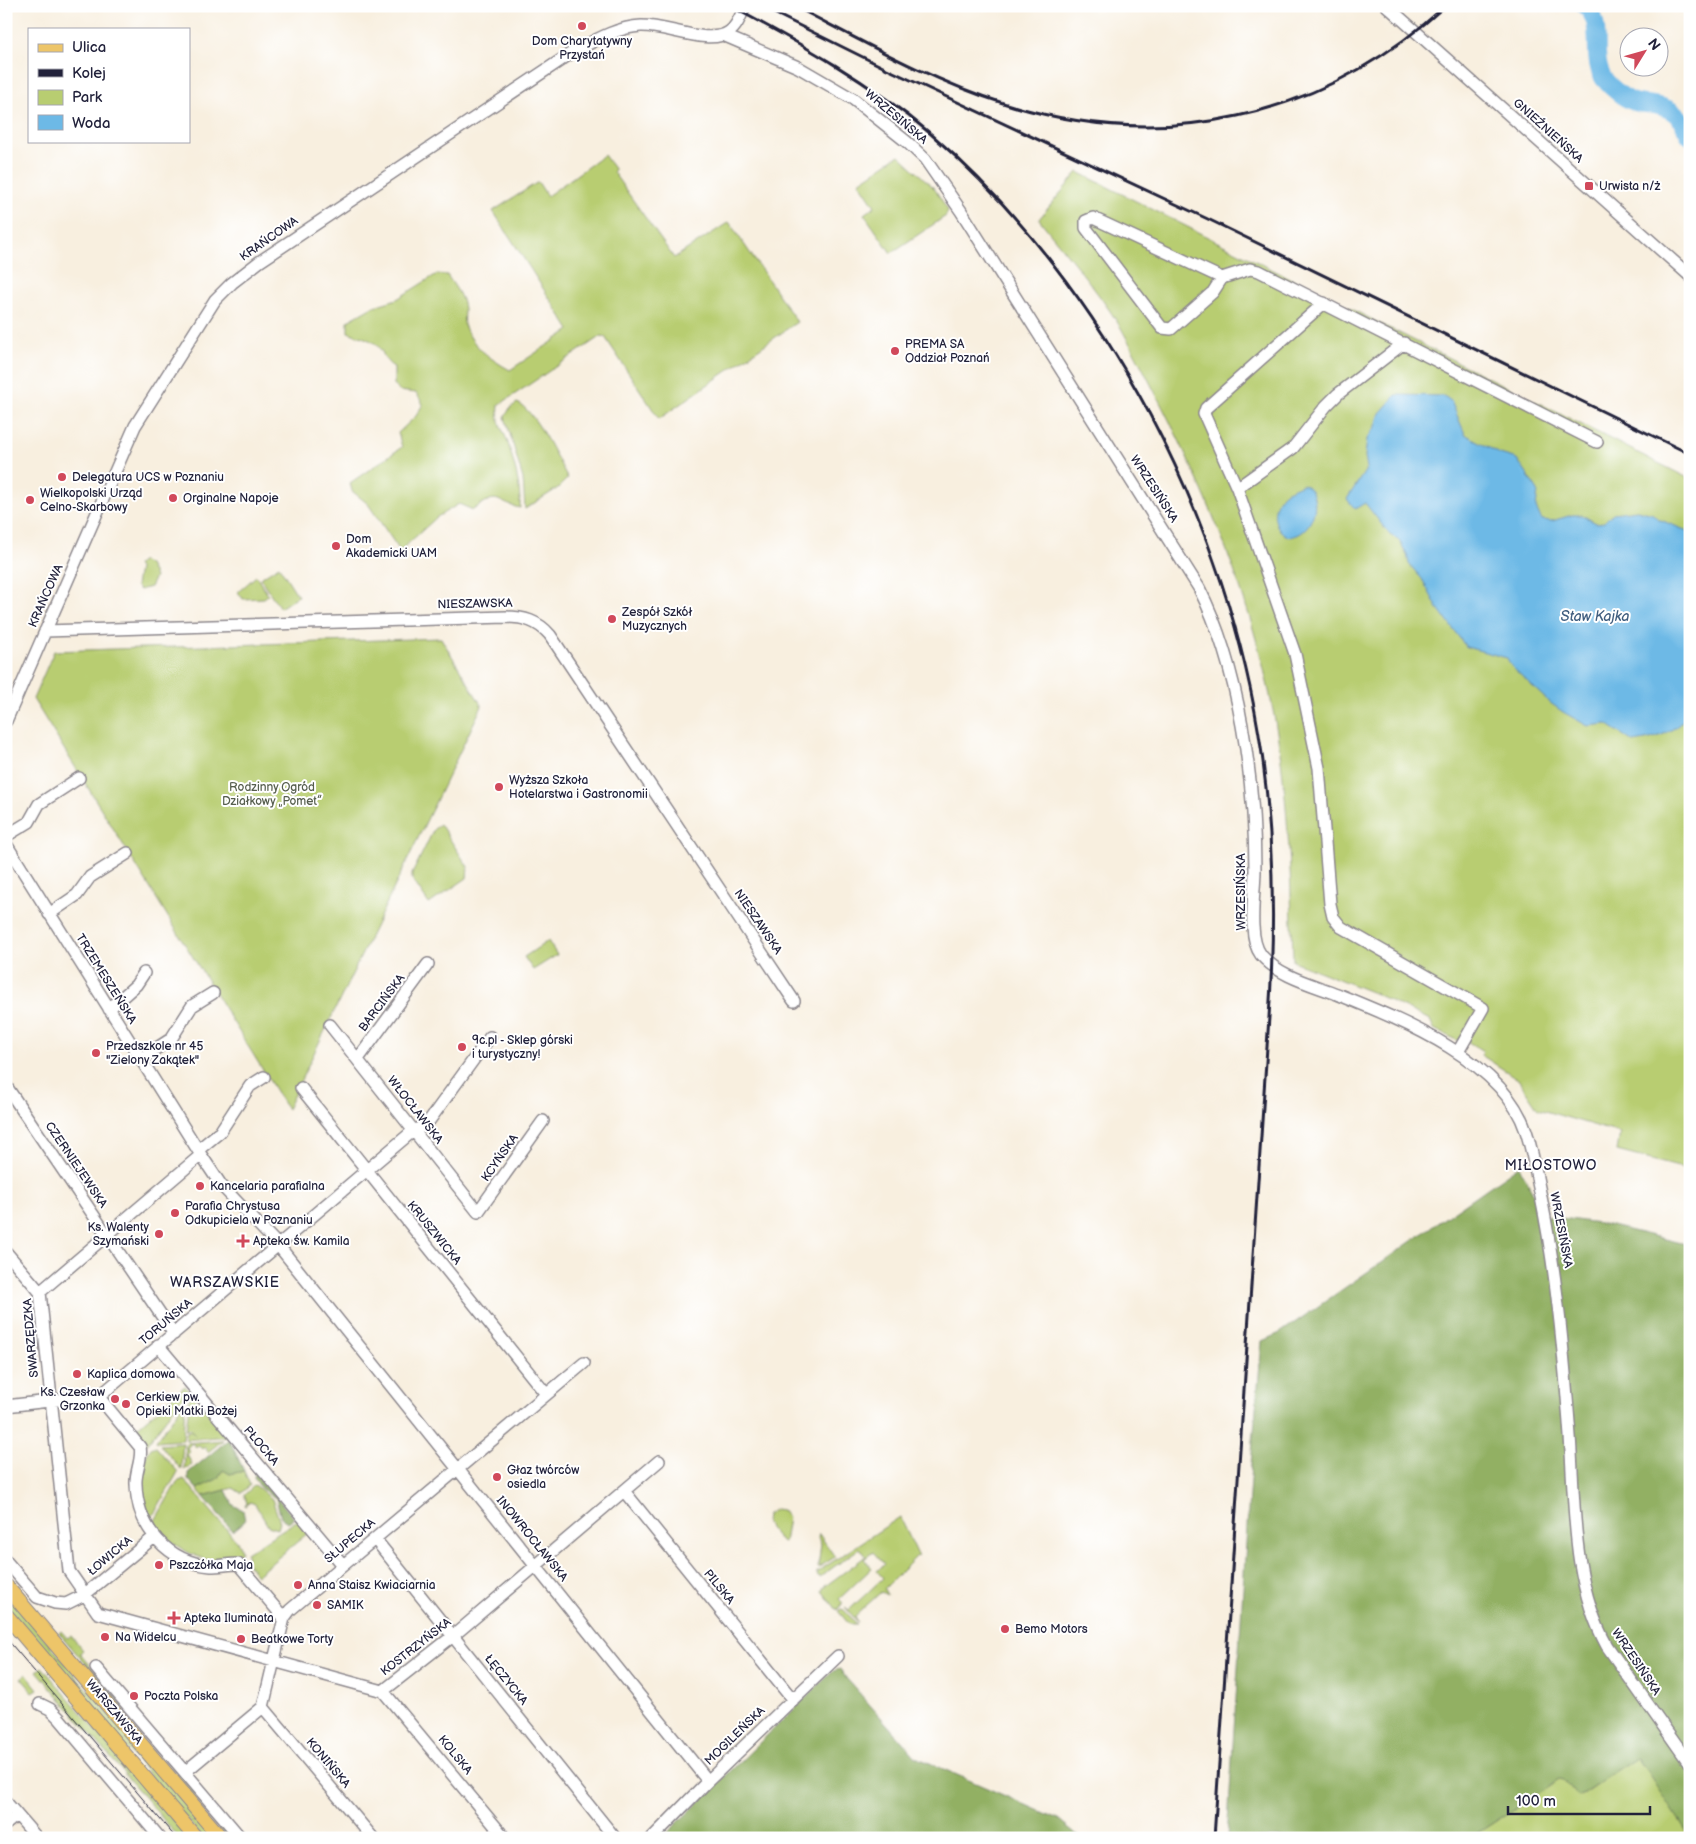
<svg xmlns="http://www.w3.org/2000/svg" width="1696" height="1844" viewBox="0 0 1696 1844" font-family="'Balsamiq Sans',sans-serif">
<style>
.green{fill:#b8cd71;stroke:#6d7856}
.forest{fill:#92b063;stroke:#5a694f}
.water{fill:#6db9e6;stroke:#486e90}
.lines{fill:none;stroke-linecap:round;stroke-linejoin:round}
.river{stroke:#6db9e6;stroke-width:18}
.minor-casing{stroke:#8d888d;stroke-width:14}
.major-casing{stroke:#8d888d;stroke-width:16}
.minor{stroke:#fff;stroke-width:11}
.major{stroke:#edc569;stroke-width:14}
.tram{stroke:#22223b;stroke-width:1}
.rail{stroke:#22223b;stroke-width:3}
.poi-dot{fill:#d1495b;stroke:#fff;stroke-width:2}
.labels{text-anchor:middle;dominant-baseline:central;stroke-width:4;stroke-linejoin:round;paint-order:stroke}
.poi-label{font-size:12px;fill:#22223b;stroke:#fff;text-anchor:start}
.street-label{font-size:12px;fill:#22223b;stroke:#fff}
.park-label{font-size:12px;fill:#565e4e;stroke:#fff}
.water-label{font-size:14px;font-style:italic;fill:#405e7f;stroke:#fff}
.neighbourhood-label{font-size:14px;letter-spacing:1px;fill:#22223b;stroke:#fff}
</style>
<rect width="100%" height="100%" fill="#fff"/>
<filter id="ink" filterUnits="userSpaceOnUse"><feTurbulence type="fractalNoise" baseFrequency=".02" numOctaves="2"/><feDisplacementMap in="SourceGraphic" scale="10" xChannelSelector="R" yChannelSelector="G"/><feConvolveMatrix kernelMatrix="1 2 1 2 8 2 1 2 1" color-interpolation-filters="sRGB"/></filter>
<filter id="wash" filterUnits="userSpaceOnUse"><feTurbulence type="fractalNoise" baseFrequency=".0096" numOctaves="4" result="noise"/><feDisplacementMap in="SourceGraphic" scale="20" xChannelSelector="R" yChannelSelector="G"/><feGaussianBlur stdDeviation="1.12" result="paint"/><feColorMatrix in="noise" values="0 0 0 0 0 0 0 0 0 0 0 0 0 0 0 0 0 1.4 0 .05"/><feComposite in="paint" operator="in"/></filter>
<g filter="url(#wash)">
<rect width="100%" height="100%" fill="#f8efdf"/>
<!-- green -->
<path class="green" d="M 604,155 L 615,170 L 613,172 L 674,258 L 729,222 L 797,322 L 659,419 L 605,337 L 601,336 L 499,405 C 497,426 502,426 508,443 C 514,464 521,485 520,508 C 494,503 501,490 473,510 L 459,504 L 437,517 L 400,551 L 368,504 L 352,491 L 350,483 L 402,447 L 398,433 L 416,416 L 423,404 L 416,393 L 399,391 L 394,384 L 394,367 C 383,361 385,353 377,345 C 369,338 358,336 348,332 L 348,321 L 374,306 L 397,299 L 437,274 L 447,275 C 454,286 463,296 464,309 C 464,314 463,320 464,325 C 472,346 490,359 510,370 L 570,330 L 493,211 L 538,182 L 547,196 Z
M 899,155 L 934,188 L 948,210 L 946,216 L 891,253 L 864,214 L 875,206 L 859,182 Z
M 1078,172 L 1690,479 L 1690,1170 L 1617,1151 L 1620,1133 L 1538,1109 L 1518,1079 L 1481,1055 L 1483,1051 L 1460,1037 L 1458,1041 L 1434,1029 L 1430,1020 L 1376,994 L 1293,961 C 1291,884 1289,807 1277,732 C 1258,620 1217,515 1166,414 C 1151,385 1137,356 1121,328 C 1097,289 1067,255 1039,219 Z
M 517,403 C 534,408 557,460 568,478 L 558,488 L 525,509 L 523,479 L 505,417 L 510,408 Z
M 142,561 L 149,565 L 155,577 L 150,587 L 140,590 L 136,586 L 139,568 L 137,565 Z
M 279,566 L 298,596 L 280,608 L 260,578 Z
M 256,576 L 268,595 L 264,598 L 243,599 L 238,592 Z
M 441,638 L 482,706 L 287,1109 L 33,699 L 54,651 Z
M 440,824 L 468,867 L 467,878 L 429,904 L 412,879 L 412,874 L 434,829 Z
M 548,941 L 557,955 L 533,970 L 524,957 Z
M 185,1386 L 188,1390 L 146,1445 L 134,1430 Z
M 190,1393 L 191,1393 L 227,1436 L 186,1440 L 186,1433 L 190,1430 L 195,1435 L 190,1428 L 186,1431 Z
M 185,1401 L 183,1440 L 157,1442 L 156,1441 Z
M 223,1440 L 208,1452 L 205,1447 L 202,1449 L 198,1445 L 196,1447 L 192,1443 L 187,1448 L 190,1452 L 187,1454 L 192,1465 L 184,1469 L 186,1443 Z
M 183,1443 L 181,1469 L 160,1445 Z
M 152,1447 L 156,1447 L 178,1472 L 151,1519 C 141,1500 136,1465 152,1447 Z
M 223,1470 L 230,1474 L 244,1471 L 250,1485 L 241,1493 L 233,1488 L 203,1496 L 197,1489 L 217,1479 Z
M 184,1479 L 239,1544 L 241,1551 C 215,1576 171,1546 153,1524 L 177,1482 Z
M 255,1485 L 272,1499 L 280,1522 L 278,1529 L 268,1526 L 255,1504 L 250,1502 L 245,1506 L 247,1503 L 244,1495 Z
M 775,1509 L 782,1510 L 788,1518 L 784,1543 L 781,1542 L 766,1523 L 767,1515 Z
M 900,1517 L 918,1555 L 884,1589 L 887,1595 L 881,1592 L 855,1616 L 858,1622 L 845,1607 L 849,1610 L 883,1578 L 877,1571 L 884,1564 L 873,1552 L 864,1559 L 872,1568 L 839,1599 L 843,1603 L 837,1610 L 822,1591 L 824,1587 L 866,1556 L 860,1548 L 820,1577 L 817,1575 L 817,1572 Z
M 298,1520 L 308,1533 L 257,1575 L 244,1560 L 248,1557 L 246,1553 Z
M 819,1534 L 835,1557 L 818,1568 L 821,1544 L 818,1538 Z
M 6,1593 L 214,1838 L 203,1838 L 6,1607 Z
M 841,1609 L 844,1610 L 857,1624 L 849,1624 L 838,1611 Z
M 61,1631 L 67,1638 L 71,1636 L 83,1650 L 80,1653 L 236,1838 L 228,1838 L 221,1830 L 161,1752 L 59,1633 Z
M 42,1667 L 189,1838 L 179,1838 L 37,1671 Z
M 26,1674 L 38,1689 L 33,1692 L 21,1678 Z
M 1637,1756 L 1690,1838 L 1470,1838 L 1560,1779 L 1564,1780 L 1578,1797 Z"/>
<!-- forest -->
<path class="forest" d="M 1519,1166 L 1545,1216 L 1599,1223 L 1690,1245 L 1690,1838 L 1637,1757 L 1577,1797 L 1564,1780 L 1560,1779 L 1470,1838 L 1227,1838 L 1251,1464 L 1262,1341 L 1280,1333 Z
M 229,1439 L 244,1471 L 230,1474 L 223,1470 L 217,1479 L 197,1489 L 188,1479 L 188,1473 Z
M 256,1472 L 294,1518 L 288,1522 L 281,1518 L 276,1498 L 261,1488 L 254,1477 Z
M 226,1490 L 233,1505 L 243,1510 L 245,1521 L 233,1531 L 203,1496 Z
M 840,1669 L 846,1678 L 916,1757 L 1058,1819 L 1081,1838 L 662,1838 L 833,1671 Z"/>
<!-- water -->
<path class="water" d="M 1396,395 L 1444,396 L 1451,401 L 1465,434 L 1500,454 L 1517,459 L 1538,491 L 1536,508 L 1542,520 L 1552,521 L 1572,515 L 1582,515 L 1596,523 L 1604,522 L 1613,513 L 1637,510 L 1653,514 L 1658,519 L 1690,532 L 1690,712 C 1676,732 1657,739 1633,742 L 1607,724 L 1588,726 L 1563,712 L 1549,702 L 1511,666 L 1507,658 L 1466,647 L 1437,607 L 1422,579 L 1409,564 L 1407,554 L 1398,539 L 1390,535 L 1365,503 L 1355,509 L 1347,499 L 1367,468 L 1365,456 L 1367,439 L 1376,426 L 1380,413 Z
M 1302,484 C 1322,489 1319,531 1290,537 C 1273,531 1270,510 1281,496 C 1286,489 1295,489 1302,484 Z"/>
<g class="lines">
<!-- river -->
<path class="river" d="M 1585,6 C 1606,22 1589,58 1604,79 C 1612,89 1625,100 1638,103 C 1651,105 1668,105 1678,116 C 1683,122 1686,130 1690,136"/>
</g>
</g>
<g filter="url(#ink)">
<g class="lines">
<!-- minor casing -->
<g class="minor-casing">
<path id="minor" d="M 1387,6 L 1690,276
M 723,35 L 798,67 L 853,99 L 907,142 L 925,159 L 961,211 L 1199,588 C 1239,666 1255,782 1255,870 C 1255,892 1247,937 1261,955 C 1280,977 1311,984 1337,994 C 1401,1020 1503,1060 1526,1131 C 1533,1152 1536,1175 1541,1197 C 1557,1276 1564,1355 1570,1436 C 1575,1507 1572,1582 1607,1646 L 1690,1764
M 1222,278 L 1213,292 L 1171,329 L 1162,328 L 1086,228 L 1086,221 L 1093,218 L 1222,278 L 1250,269 L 1259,271 L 1597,442
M 1324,303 L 1206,408 L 1204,414 L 1237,488 L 1295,654 L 1319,768 L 1330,904 L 1333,917 L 1341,927 L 1483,1008 L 1458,1052
M 1237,488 L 1293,448 L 1326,406 L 1338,394 L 1404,343
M 45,631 L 506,617 C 524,617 538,621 550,635 L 794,1001
M 6,721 L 135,426 L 215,300 L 232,283 L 259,262 L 573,52 C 594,41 617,27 641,26 C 666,25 709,46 729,32 C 737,27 741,15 745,6
M 6,836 L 29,822 L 39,804 L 79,778
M 6,844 L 201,1155 L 221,1185 L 278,1245 L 708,1781
M 49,914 L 77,895 L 90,877 L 128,853
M 109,1009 L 136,985 L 144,973
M 330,1025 L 478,1212 L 543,1121
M 140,1059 L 171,1039 L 192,1006 L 213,993
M 358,1059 L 428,964
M 6,1086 L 174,1334
M 301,1088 L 546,1394
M 198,1150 L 220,1132 L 250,1086 L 264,1077
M 201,1155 L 40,1292 L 69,1571 L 98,1613 L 383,1691 L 453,1636 L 659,1461
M 6,1252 L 40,1292
M 158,1345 L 343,1565
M 98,1396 L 140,1447 C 143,1458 135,1472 136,1484 C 137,1528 168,1562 211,1566 C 220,1566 229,1564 238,1564 L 284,1618
M 6,1406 L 101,1395 L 413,1131 L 426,1125 L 490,1037
M 624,1491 L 793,1700
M 375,1539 L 615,1838
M 6,1561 L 37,1597 L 55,1603 L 66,1604 L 84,1595 L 153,1538
M 96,1668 L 241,1838
M 383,1691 L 505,1838
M 40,1704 L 50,1709 L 59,1718 L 160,1838
M 263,1707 L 373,1838
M 185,1772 L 263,1707 L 284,1618 L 290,1610 L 584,1363
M 6,1802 L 37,1838
M 6,1824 L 17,1815
M 652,1838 L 708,1781 L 838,1656"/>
</g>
<!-- major casing -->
<g class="major-casing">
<path id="major" d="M 6,1586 L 221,1838
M 6,1615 L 196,1838"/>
</g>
<!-- minor -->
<use href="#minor" class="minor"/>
<!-- major -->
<use href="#major" class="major"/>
<!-- tram -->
<path class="tram" d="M 6,1638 L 176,1838"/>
<!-- rail -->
<path class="rail" d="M 730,6 C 800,43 870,82 931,134 C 1107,287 1229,524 1262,754 C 1274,841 1275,929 1269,1017 L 1214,1838
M 760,6 L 887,69 L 1212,221 L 1690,454
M 794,6 C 862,41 930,80 1003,103 C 1162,154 1322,119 1445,6"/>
</g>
</g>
<!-- markers -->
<g class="poi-dot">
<circle cx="582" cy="26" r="5"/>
<rect x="1584" y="181" width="10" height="10" rx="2.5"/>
<circle cx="895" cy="351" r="5"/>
<circle cx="62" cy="477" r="5"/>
<circle cx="173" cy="498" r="5"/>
<circle cx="30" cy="500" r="5"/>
<circle cx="336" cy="546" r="5"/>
<circle cx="612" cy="619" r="5"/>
<circle cx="499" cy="787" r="5"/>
<circle cx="462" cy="1047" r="5"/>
<circle cx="96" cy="1053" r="5"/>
<circle cx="200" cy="1186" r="5"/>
<circle cx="175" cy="1213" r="5"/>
<circle cx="159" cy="1234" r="5"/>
<path d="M240.5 1233.5h5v5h5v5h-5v5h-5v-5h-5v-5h5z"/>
<circle cx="77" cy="1374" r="5"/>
<circle cx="115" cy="1399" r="5"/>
<circle cx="126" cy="1404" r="5"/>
<circle cx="497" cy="1477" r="5"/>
<circle cx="159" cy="1565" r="5"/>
<circle cx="298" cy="1585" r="5"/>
<circle cx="317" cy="1605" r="5"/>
<path d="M171.5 1610.5h5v5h5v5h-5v5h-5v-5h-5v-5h5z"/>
<circle cx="1005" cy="1629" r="5"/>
<circle cx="105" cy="1637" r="5"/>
<circle cx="241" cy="1639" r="5"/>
<circle cx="134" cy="1696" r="5"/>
</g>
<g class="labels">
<!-- poi labels -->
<g class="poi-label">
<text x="582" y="41" text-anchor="middle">Dom Charytatywny<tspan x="582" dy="14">Przystań</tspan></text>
<text x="1599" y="186">Urwista n/ż</text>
<text x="905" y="344">PREMA SA<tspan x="905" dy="14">Oddział Poznań</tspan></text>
<text x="72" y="477">Delegatura UCS w Poznaniu</text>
<text x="40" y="493">Wielkopolski Urząd<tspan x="40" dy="14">Celno-Skarbowy</tspan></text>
<text x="183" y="498">Orginalne Napoje</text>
<text x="346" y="539">Dom<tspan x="346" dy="14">Akademicki UAM</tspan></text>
<text x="622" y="612">Zespół Szkół<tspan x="622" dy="14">Muzycznych</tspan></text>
<text x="509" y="780">Wyższa Szkoła<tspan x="509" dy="14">Hotelarstwa i Gastronomii</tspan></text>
<text x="472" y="1040">9c.pl - Sklep górski<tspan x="472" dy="14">i turystyczny!</tspan></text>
<text x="106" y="1046">Przedszkole nr 45<tspan x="106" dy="14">"Zielony Zakątek"</tspan></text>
<text x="210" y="1186">Kancelaria parafialna</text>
<text x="185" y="1206">Parafia Chrystusa<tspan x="185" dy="14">Odkupiciela w Poznaniu</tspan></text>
<text x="149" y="1227" text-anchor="end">Ks. Walenty<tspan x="149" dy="14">Szymański</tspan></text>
<text x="253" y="1241">Apteka św. Kamila</text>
<text x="87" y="1374">Kaplica domowa</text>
<text x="105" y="1392" text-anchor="end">Ks. Czesław<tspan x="105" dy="14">Grzonka</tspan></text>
<text x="136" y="1397">Cerkiew pw.<tspan x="136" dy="14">Opieki Matki Bożej</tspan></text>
<text x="507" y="1470">Głaz twórców<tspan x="507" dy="14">osiedla</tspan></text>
<text x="169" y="1565">Pszczółka Maja</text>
<text x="308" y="1585">Anna Staisz Kwiaciarnia</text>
<text x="327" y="1605">SAMIK</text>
<text x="184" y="1618">Apteka Iluminata</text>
<text x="1015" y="1629">Bemo Motors</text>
<text x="115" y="1637">Na Widelcu</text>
<text x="251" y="1639">Beatkowe Torty</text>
<text x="144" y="1696">Poczta Polska</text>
</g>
<!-- street labels -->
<g class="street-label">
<text transform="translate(896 117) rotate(40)">WRZESIŃSKA</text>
<text transform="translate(1548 131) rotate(42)">GNIEŹNIEŃSKA</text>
<text transform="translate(269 239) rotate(-35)">KRAŃCOWA</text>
<text transform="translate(1154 489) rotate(57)">WRZESIŃSKA</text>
<text transform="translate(46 596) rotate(-66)">KRAŃCOWA</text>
<text transform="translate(475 604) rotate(-1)">NIESZAWSKA</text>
<text transform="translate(1241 892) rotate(-90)">WRZESIŃSKA</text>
<text transform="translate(758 922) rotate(56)">NIESZAWSKA</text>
<text transform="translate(106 979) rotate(58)">TRZEMESZEŃSKA</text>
<text transform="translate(382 1003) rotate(-53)">BARCIŃSKA</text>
<text transform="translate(415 1110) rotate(52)">WŁOCŁAWSKA</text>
<text transform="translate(500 1158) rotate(-55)">KCYŃSKA</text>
<text transform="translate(76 1165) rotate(56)">CZERNIEJEWSKA</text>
<text transform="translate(1561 1230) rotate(79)">WRZESIŃSKA</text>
<text transform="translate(434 1233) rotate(51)">KRUSZWICKA</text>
<text transform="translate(166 1322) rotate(-40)">TORUŃSKA</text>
<text transform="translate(31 1338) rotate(-95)">SWARZĘDZKA</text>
<text transform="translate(261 1446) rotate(50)">PŁOCKA</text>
<text transform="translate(532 1539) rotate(51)">INOWROCŁAWSKA</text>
<text transform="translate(350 1541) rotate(-40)">SŁUPECKA</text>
<text transform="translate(110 1556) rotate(-40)">ŁOWICKA</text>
<text transform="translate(719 1587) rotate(51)">PILSKA</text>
<text transform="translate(416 1647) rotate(-38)">KOSTRZYŃSKA</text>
<text transform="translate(1636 1662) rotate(56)">WRZESIŃSKA</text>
<text transform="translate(506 1680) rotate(51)">ŁĘCZYCKA</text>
<text transform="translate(114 1712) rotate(50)">WARSZAWSKA</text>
<text transform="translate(735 1736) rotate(-44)">MOGILEŃSKA</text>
<text transform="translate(455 1755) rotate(51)">KOLSKA</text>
<text transform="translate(328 1763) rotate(50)">KONIŃSKA</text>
</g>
<!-- park labels -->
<g class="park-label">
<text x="272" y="787">Rodzinny Ogród<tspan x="272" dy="14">Działkowy „Pomet”</tspan></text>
</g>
<!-- water labels -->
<g class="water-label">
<text x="1595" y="616">Staw Kajka</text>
</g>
<!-- neighbourhood labels -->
<g class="neighbourhood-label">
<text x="1551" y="1165">MIŁOSTOWO</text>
<text x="225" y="1282">WARSZAWSKIE</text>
</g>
</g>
<!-- margin -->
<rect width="1696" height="1844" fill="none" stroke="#fff" stroke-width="25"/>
<!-- legend -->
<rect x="28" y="28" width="162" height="115" fill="#ffffff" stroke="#a7a7b1"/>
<rect x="38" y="44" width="25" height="8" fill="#edc569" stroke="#a7a7b1"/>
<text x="72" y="52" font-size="15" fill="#22223b">Ulica</text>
<rect x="38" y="69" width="25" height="8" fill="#22223b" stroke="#a7a7b1"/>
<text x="72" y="78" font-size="15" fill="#22223b">Kolej</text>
<rect x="38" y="90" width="25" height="15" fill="#b8cd71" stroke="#a7a7b1"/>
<text x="72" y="102" font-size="15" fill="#22223b">Park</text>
<rect x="38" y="115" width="25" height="15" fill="#6db9e6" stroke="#a7a7b1"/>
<text x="72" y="128" font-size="15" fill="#22223b">Woda</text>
<!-- north arrow -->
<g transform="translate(1644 52) rotate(53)"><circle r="24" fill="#ffffff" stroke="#a7a7b1"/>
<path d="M0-4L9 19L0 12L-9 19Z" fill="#d1495b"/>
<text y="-8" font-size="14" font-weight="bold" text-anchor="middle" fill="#22223b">N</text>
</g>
<!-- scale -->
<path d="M1508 1806v8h142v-8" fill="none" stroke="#22223b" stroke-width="2.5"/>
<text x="1516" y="1806" font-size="15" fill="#22223b" stroke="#ffffff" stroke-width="4" paint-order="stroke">100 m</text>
</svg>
